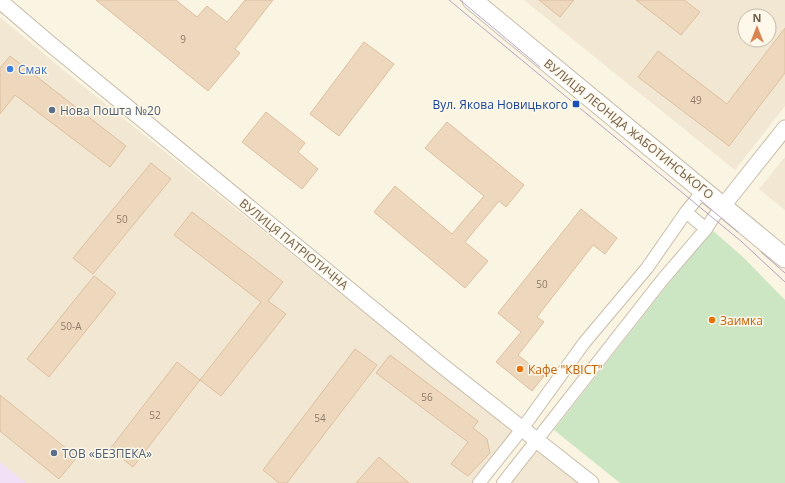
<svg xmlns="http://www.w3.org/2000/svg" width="785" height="483" viewBox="0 0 785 483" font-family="'Open Sans',sans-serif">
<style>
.residential{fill:#f1e7d2;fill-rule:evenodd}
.education{fill:#f1e0f6}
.park{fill:#cce6c3}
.building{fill:#edd7bd;stroke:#dec09f}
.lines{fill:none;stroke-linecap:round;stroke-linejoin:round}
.pedestrian-casing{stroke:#c9bdab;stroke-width:14}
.minor-casing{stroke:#c9bdab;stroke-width:17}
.tertiary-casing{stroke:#c9bdab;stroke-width:21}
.pedestrian{stroke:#fff;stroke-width:12}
.minor{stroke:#fff;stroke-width:15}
.tertiary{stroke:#fff;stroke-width:19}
.tram{stroke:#b8a3c1;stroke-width:1}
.shop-dot{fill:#3f7fe0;stroke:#fdf8e9;stroke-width:1.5}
.transit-dot{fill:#1a4fb4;stroke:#fdf8e9;stroke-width:1.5}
.service-dot{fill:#5c6f8a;stroke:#fdf8e9;stroke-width:1.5}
.food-dot{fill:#e8710a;stroke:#fdf8e9;stroke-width:1.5}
.labels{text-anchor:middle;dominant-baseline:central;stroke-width:3;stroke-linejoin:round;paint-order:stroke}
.number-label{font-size:10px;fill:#8e7c68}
.shop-label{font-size:12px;fill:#366cbe;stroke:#fdf8e9;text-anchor:start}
.transit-label{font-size:12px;fill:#164399;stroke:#fdf8e9;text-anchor:end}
.service-label{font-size:12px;fill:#4e5e75;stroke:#fdf8e9;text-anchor:start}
.street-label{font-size:12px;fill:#6f5d4c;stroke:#fdf8e9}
.food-label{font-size:12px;fill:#c56008;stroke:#fdf8e9;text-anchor:start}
</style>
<rect width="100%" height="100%" fill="#faf4e3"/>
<!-- residential -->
<path class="residential" d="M 524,0 L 785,0 L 785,106 L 735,170 ZM 745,16 L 769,16 L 769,40 L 745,40 Z
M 0,17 L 62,69 L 514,433 L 474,483 L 0,483 Z
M 785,157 L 785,210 L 759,189 Z
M 536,446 L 581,483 L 507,483 Z"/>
<!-- education -->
<path class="education" d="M 0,462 L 26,483 L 0,483 Z"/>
<!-- park -->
<path class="park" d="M 711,229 L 744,258 L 785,300 L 785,483 L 620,483 L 554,430 Z"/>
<!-- building -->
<path class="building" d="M 96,0 L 176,0 L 197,17 L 207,6 L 227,22 L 245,0 L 273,0 L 235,49 L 240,53 L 208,91 Z
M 539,0 L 574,0 L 560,17 Z
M 636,0 L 684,0 L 700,12 L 681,35 Z
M 785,28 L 785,73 L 729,146 L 638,77 L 658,51 L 727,104 Z
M 364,42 L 394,64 L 339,136 L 310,114 Z
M 10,56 L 126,146 L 110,167 L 15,95 L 0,114 L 0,68 Z
M 266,112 L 305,143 L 298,152 L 318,169 L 302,189 L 242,142 Z
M 447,122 L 524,185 L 506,207 L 499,201 L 465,242 L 488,261 L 465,288 L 374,212 L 395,186 L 452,234 L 484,196 L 425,148 Z
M 151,163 L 171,179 L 93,274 L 73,258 Z
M 581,209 L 617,238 L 605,254 L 593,245 L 537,317 L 544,322 L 518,355 L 544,376 L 532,391 L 496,362 L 521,332 L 498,313 Z
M 192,212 L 283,282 L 268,301 L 286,314 L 221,396 L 200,380 L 261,302 L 174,235 Z
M 94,276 L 116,293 L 49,377 L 27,359 Z
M 355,349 L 377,365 L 287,483 L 279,483 L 263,470 Z
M 390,355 L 478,421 L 473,428 L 487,439 L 490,453 L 468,476 L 451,464 L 468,442 L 376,373 Z
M 177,362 L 200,380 L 133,467 L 110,449 Z
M 0,395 L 77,457 L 59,479 L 0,431 Z
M 379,457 L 409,483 L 356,483 Z"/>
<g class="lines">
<!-- pedestrian casing -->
<g class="pedestrian-casing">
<path id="pedestrian" d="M 686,212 L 704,190
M 706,229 L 713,218 L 723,206
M 479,483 L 522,429 L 584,343 L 647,268 L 686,212 L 706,229 L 663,279 L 503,483"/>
</g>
<!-- minor casing -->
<g class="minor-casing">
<path id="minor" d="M 0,1 L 48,42 L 440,364 L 591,483
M 723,206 L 785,128"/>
</g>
<!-- tertiary casing -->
<g class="tertiary-casing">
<path id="tertiary" d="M 472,0 L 785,258"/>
</g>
<!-- pedestrian -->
<use href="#pedestrian" class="pedestrian"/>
<!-- minor -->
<use href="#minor" class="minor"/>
<!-- tertiary -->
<use href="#tertiary" class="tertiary"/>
<!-- tram -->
<path class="tram" d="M 449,0 L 742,242 L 785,282
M 460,0 L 540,67
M 700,200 L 738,232
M 761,252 L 785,273"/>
</g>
<!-- markers -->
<circle class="shop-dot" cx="10" cy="69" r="4"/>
<rect class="transit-dot" x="572" y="100" width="8" height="8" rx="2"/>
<g class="service-dot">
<circle cx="52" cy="110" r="4"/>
<circle cx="54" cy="453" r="4"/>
</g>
<g class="food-dot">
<circle cx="712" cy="320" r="4"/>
<circle cx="520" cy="369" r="4"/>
</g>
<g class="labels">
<!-- number labels -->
<g class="number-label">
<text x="183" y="39">9</text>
<text x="696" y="100">49</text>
<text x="122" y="219">50</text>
<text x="542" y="284">50</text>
<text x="71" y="326">50-А</text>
<text x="427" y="397">56</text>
<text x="155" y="415">52</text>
<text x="320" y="418">54</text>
</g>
<!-- shop labels -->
<g class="shop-label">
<text x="18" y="69">Смак</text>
</g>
<!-- transit labels -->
<g class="transit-label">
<text x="568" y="104">Вул. Якова Новицького</text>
</g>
<!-- service labels -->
<g class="service-label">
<text x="60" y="110">Нова Пошта №20</text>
<text x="62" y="453">ТОВ «БЕЗПЕКА»</text>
</g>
<!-- street labels -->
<g class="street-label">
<text transform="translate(629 129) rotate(39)">ВУЛИЦЯ ЛЕОНІДА ЖАБОТИНСЬКОГО</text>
<text transform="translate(294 244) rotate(39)">ВУЛИЦЯ ПАТРІОТИЧНА</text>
</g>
<!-- food labels -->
<g class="food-label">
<text x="720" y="320">Заимка</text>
<text x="528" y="369">Кафе "КВІСТ"</text>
</g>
</g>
<!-- north arrow -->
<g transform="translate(757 28)"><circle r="19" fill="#fdf8e9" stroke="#c4baaa"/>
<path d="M0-3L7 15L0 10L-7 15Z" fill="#d98453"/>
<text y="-6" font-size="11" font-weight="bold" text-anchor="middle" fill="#6f5d4c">N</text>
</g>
</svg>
